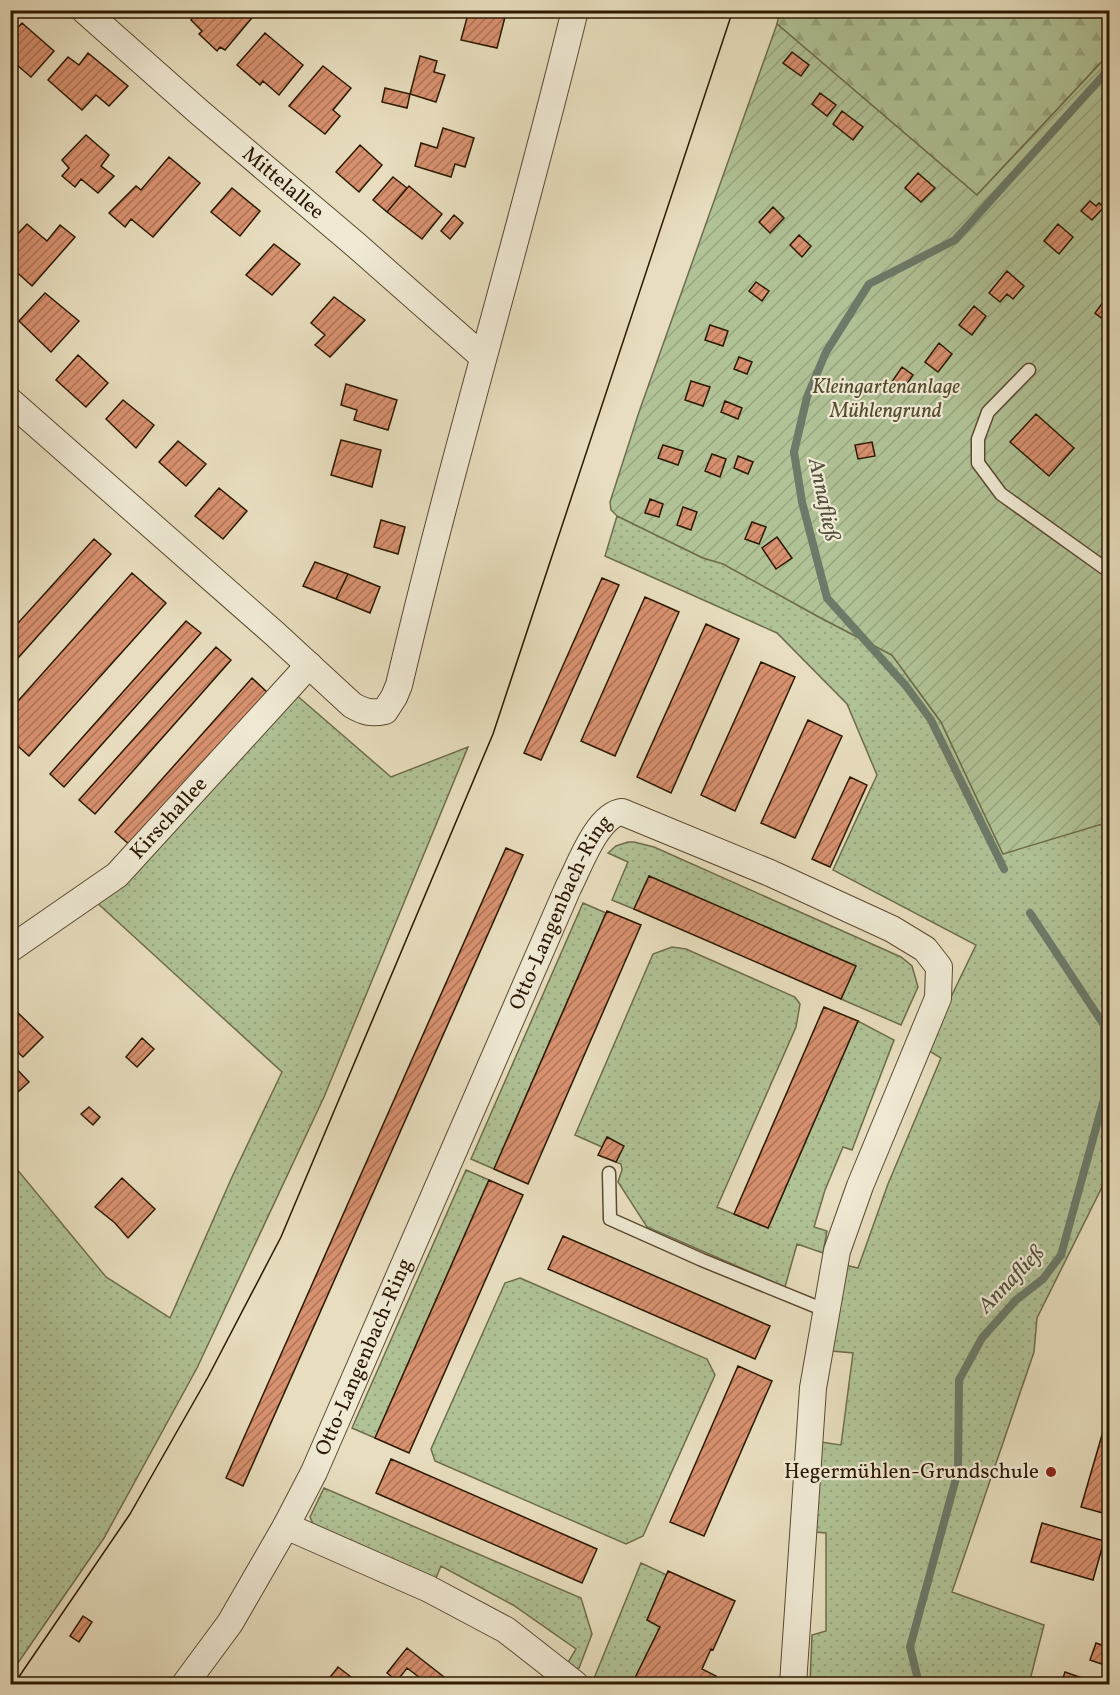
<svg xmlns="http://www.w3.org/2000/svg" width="1120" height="1695" viewBox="0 0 1120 1695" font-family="Vollkorn,serif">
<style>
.grass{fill:url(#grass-dots);stroke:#6e6d4b;stroke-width:1.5}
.forest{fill:url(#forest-firs);stroke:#6e6d4b;stroke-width:1.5}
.garden{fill:url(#garden-furrows);stroke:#6e6d4b;stroke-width:1.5}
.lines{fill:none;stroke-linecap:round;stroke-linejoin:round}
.stream{stroke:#6c7a69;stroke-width:8}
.building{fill:url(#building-hatch);stroke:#2b1800;stroke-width:1.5}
.lane-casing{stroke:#5a4a30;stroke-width:15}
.street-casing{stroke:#5a4a30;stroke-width:28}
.lane{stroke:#f0ead5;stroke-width:12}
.street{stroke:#f0ead5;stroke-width:26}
.tram{stroke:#2b1800;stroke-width:1.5}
.poi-dot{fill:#8f2418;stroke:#f0ead5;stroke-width:2}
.labels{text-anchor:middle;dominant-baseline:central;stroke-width:4.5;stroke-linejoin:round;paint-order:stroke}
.street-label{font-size:21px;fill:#2b1800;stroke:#f0ead5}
.park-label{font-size:21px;font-style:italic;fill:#534b2d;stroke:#f0ead5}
.poi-label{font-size:21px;fill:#2b1800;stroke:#f0ead5;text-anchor:end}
.water-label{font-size:22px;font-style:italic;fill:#51513d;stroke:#f0ead5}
</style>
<defs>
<pattern id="grass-dots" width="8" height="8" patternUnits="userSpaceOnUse" patternTransform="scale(1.5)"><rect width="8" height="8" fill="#b0c296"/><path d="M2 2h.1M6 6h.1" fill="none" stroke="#98a680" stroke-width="1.8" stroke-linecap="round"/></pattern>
<pattern id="forest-firs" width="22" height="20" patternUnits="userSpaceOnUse" patternTransform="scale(1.5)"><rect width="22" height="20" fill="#b0c296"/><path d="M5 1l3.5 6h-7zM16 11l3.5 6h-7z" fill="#98a680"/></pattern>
<pattern id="garden-furrows" width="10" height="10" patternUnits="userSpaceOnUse" patternTransform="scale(1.5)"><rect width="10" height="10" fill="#b0c296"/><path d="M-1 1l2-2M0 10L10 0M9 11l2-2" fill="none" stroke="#98a680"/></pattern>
<pattern id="building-hatch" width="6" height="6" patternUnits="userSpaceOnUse" patternTransform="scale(1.5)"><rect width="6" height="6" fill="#d8916f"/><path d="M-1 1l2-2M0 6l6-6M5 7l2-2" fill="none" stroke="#af7559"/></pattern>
</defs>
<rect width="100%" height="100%" fill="#e8debf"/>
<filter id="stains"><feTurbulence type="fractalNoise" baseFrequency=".00333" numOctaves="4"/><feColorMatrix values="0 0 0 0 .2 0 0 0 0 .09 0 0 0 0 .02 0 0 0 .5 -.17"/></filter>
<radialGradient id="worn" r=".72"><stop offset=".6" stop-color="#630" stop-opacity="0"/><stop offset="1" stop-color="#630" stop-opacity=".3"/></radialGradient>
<!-- grass -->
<path class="grass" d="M 617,516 L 703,558 L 723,563 L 819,617 L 892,655 L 941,722 L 1003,853 L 1107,822 L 1110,842 L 1109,1173 L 1037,1318 L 1034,1352 L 952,1592 L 1044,1625 L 1029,1684 L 810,1684 L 812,1635 L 826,1631 L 826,1533 L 814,1532 L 821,1442 L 841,1445 L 853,1353 L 832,1351 L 845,1265 L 858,1268 L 888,1184 L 941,1058 L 926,1049 L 976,945 L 833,870 L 877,775 L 847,704 L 777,633 L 605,556 Z
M 294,693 L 391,777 L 468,747 L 324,1097 L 197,1368 L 104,1538 L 11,1673 L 11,1162 L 106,1277 L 170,1318 L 232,1177 L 282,1072 L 94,900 Z
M 628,842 L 634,842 L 654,847 L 901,957 L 912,966 L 918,987 L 901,1025 L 841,999 L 855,966 L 649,876 L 634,909 L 612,900 L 628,862 L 608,853 L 616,846 Z
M 583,903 L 606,913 L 494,1169 L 471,1159 Z
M 672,947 L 686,949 L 795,997 L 800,1004 L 796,1027 L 717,1207 L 768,1228 L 858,1021 L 894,1040 L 852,1150 L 843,1147 L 825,1190 L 814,1227 L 827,1231 L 823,1253 L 797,1244 L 785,1287 L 647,1227 L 618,1182 L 622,1170 L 621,1164 L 616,1162 L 623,1146 L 607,1137 L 602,1147 L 575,1135 L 653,954 Z
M 466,1170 L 489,1180 L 375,1438 L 352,1428 Z
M 520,1278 L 707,1359 L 715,1375 L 643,1536 L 626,1544 L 435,1461 L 431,1449 L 505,1283 Z
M 324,1488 L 581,1598 L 592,1634 L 579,1668 L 570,1669 L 567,1664 L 576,1649 L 513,1605 L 441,1566 L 433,1585 L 313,1524 L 310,1517 Z
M 641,1563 L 667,1575 L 647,1620 L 660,1627 L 632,1684 L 595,1684 L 593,1681 Z"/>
<!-- forest -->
<path class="forest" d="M 780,10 L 1109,11 L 1109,54 L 977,195 L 777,24 Z"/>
<!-- garden -->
<path class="garden" d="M 777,24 L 977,195 L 1109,54 L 1109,822 L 1003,854 L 941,722 L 892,655 L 819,617 L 723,564 L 703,558 L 617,516 L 611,510 L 610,502 L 639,412 Z"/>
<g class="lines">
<!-- stream -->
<path class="stream" d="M 1004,869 L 931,720 L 906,686 L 827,598 L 802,502 L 794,452 L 807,397 L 826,352 L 869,284 L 955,240 L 1110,68
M 919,1684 L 910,1647 L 958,1471 L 959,1380 L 982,1338 L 1016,1300 L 1043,1279 L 1061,1255 L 1104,1099 L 1104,1025 L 1030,913"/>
</g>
<!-- building -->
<path class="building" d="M 198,10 L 253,10 L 256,13 L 225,50 L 220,47 L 217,51 L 199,34 L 202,31 L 191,20 Z
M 469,10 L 505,17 L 497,48 L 461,40 Z
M 22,23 L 54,51 L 31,77 L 10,59 L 10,36 Z
M 265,33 L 303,65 L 279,95 L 263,81 L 260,85 L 237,65 Z
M 792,52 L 809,65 L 801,76 L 783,63 Z
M 88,53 L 128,86 L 109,106 L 96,95 L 82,110 L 48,80 L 68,57 L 79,65 Z
M 420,56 L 437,61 L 434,72 L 445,75 L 436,102 L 410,94 Z
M 323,66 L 351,88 L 333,110 L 340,116 L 325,134 L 289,106 Z
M 385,88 L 410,94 L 407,108 L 382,102 Z
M 820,93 L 836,105 L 827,116 L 812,104 Z
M 842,111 L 863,127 L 853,140 L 833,124 Z
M 443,128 L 474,138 L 465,167 L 455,164 L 451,177 L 415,166 L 421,143 L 437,148 Z
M 86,135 L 109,155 L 101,166 L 114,176 L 98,193 L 81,179 L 75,187 L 62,176 L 69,168 L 62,160 Z
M 360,145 L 382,165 L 359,192 L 336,172 Z
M 169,157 L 200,183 L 153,237 L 131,219 L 125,227 L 109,213 L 136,186 L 141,190 Z
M 918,173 L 935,188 L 921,202 L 905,188 Z
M 393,177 L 407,188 L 387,212 L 373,200 Z
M 409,186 L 442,214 L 422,239 L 387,212 Z
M 232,188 L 260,211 L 240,236 L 211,212 Z
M 1090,201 L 1096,206 L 1099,203 L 1104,207 L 1092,220 L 1081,211 Z
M 773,207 L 784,218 L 770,233 L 759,222 Z
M 454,215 L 463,223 L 450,239 L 441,231 Z
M 27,224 L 47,241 L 60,225 L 75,237 L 32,286 L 10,266 L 10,242 Z
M 1058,224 L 1073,237 L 1059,254 L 1044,241 Z
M 799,235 L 811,246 L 802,257 L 790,245 Z
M 274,244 L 300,264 L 272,295 L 246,275 Z
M 1007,271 L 1024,286 L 1013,299 L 1007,294 L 1000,302 L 989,293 Z
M 756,282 L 769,291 L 762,301 L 749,291 Z
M 45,293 L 79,321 L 51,352 L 19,321 Z
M 334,297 L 365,320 L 330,357 L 315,345 L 325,335 L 311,323 Z
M 1106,298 L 1110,301 L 1109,324 L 1095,313 Z
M 974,306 L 986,316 L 972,335 L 959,325 Z
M 710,325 L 728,331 L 723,346 L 705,340 Z
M 939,343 L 952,354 L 938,372 L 925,362 Z
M 78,355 L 108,383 L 86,407 L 56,380 Z
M 739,357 L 752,362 L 747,374 L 734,369 Z
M 902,367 L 913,375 L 900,394 L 889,386 Z
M 691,381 L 710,387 L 703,406 L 685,400 Z
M 346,384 L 397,400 L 388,430 L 354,420 L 357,410 L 341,405 Z
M 123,400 L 154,425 L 136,448 L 106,419 Z
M 725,401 L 742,408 L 738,419 L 721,412 Z
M 1036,414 L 1074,448 L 1049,476 L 1010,442 Z
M 341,440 L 381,450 L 372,487 L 331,475 Z
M 178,441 L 206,464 L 186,486 L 159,462 Z
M 872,442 L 875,456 L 858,459 L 855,445 Z
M 663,445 L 683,451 L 678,465 L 658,458 Z
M 712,454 L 726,459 L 720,477 L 705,471 Z
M 738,456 L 753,462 L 748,474 L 734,468 Z
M 219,488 L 247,511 L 223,539 L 195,516 Z
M 650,499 L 663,504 L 659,517 L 645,513 Z
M 683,507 L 697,512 L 691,530 L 677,525 Z
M 381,520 L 405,527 L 398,554 L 374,547 Z
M 752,522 L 766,527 L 759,544 L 745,539 Z
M 777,537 L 792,558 L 776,569 L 762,548 Z
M 94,539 L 111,554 L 10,667 L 10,632 Z
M 315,562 L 348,574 L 336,599 L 303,586 Z
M 132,573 L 166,603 L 29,756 L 10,739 L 10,710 Z
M 348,574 L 380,587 L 370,613 L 336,599 Z
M 602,578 L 619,585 L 541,760 L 524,753 Z
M 645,597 L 679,612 L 615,756 L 581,741 Z
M 186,621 L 201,633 L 64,787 L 50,774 Z
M 706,624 L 739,639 L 671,793 L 637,777 Z
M 216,647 L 231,660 L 95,814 L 79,800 Z
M 761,662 L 795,677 L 735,811 L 701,795 Z
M 252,678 L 267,692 L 131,846 L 115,832 Z
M 808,720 L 842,736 L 795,838 L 761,823 Z
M 850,777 L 867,785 L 830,867 L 812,859 Z
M 506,848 L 523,855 L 243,1486 L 226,1478 Z
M 649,876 L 856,966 L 841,999 L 634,909 Z
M 607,911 L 641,925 L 528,1184 L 494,1169 Z
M 824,1007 L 858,1021 L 768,1228 L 734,1214 Z
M 15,1010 L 43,1037 L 23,1057 L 10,1045 L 10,1014 Z
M 142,1038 L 154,1049 L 137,1067 L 126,1057 Z
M 10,1062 L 29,1082 L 10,1099 Z
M 89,1107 L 100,1117 L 93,1125 L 81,1114 Z
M 607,1137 L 624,1146 L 616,1162 L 598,1155 Z
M 122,1178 L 155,1209 L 128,1238 L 115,1223 L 95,1207 Z
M 489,1180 L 523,1195 L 409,1453 L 375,1438 Z
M 563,1236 L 770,1326 L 755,1359 L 548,1269 Z
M 738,1366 L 772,1381 L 704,1536 L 670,1522 Z
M 1109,1411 L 1110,1411 L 1110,1515 L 1081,1507 Z
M 391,1459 L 597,1549 L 582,1583 L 376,1493 Z
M 1042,1523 L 1104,1541 L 1093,1580 L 1031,1562 Z
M 668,1571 L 735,1601 L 713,1650 L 711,1649 L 702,1669 L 716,1676 L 712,1684 L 632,1684 L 660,1627 L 647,1620 Z
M 83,1616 L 92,1622 L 79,1642 L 70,1636 Z
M 1096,1643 L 1110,1648 L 1110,1667 L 1090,1660 Z
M 407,1648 L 453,1684 L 428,1684 L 407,1668 L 397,1681 L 387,1673 Z
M 338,1667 L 355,1680 L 351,1684 L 331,1684 L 327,1681 Z
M 1065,1672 L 1085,1679 L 1083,1684 L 1061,1684 Z"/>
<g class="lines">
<!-- lane casing -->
<g class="lane-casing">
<path id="lane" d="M 1029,370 L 988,412 L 978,439 L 978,463 L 1001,494 L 1110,572
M 609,1173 L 610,1219 L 702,1260 L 827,1311"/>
</g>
<!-- street casing -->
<g class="street-casing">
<g id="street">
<path id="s1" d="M 84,10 L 199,112 L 356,245 L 483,357"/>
<path d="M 10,401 L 275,634 L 352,705 C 364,712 371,714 385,711 L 394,697 L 399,685 C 452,459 520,236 575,10"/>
<path id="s2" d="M 10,949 L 117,875 L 309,665"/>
<path d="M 286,1526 L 429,1589 L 506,1630 L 575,1684"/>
<path id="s3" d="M 185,1684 L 230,1623 L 286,1526 L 314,1472 L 568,888 C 579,867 597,815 622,812 L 770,873 L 892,929 L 925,949 L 939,967 L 938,998 L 860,1186 L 837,1251 L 813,1388 L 793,1684"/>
</g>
</g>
<!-- lane -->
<use href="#lane" class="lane"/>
<!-- street -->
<use href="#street" class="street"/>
<!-- tram -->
<path class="tram" d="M 14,1684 L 130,1514 L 208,1377 L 281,1237 L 493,734 L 733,10"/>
</g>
<!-- markers -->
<circle class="poi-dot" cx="1051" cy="1472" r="6"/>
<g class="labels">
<!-- street labels -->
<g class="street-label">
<text stroke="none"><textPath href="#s1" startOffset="264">Mittelallee</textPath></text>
<text stroke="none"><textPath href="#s2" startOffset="207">Kirschallee</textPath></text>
<text stroke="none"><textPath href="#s3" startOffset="860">Otto-Langenbach-Ring</textPath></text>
<text stroke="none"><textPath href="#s3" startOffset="374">Otto-Langenbach-Ring</textPath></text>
</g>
<!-- park labels -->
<g class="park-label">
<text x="886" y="387">Kleingartenanlage<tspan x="886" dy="24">Mühlengrund</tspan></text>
</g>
<!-- poi labels -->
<g class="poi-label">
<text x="1039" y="1472">Hegermühlen-Grundschule</text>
</g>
<!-- water labels -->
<g class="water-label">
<text transform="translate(823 500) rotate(78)">Annafließ</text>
<text transform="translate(1012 1280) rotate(-46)">Annafließ</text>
</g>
</g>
<!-- margin -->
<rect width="1120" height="1695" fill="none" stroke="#e8debf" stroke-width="36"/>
<rect x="12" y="12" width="1096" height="1671" fill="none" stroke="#2b1800" stroke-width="3"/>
<rect x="18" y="18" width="1084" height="1659" fill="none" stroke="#2b1800" stroke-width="1.5"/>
<rect width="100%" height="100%" filter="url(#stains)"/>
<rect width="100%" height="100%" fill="url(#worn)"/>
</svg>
